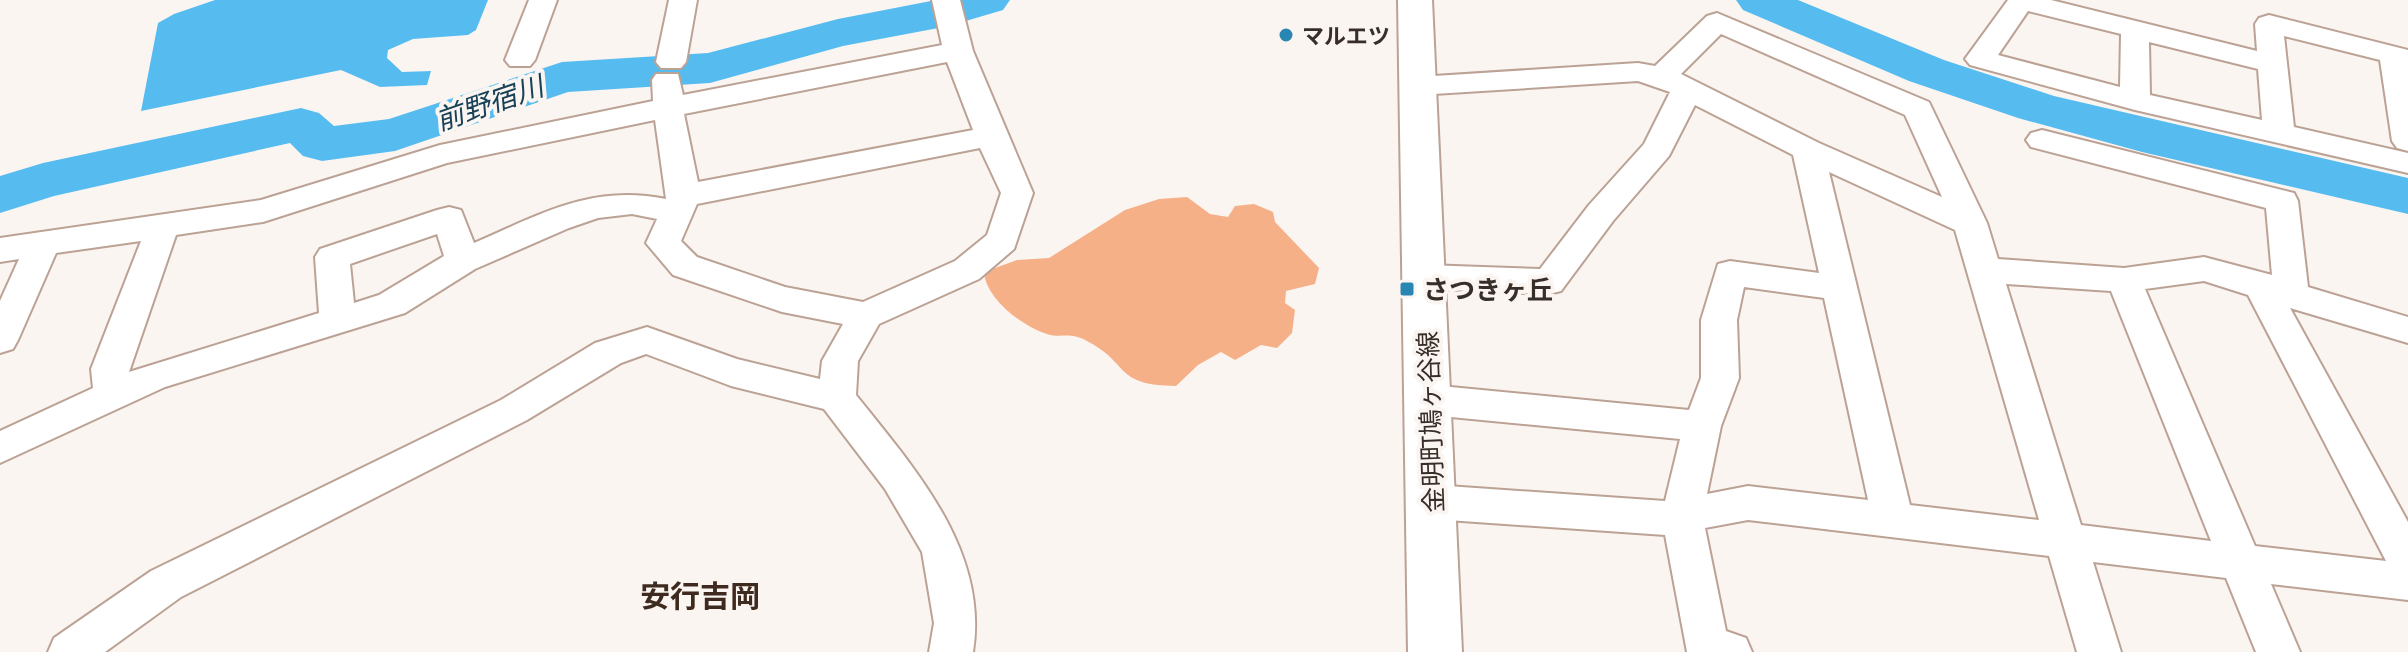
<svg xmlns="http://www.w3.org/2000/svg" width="2408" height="652" viewBox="0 0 2408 652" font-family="'Noto Sans','Noto Sans JP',sans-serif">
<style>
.forest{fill:#f5b088}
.water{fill:#56bcf0}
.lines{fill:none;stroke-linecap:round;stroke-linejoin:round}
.river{fill:#56bcf0;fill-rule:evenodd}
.minor-casing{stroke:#bba294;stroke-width:4}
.secondary-casing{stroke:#bba294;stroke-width:4}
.minor{fill:#fff;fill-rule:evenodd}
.secondary{fill:#fff;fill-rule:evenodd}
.poi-dot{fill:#2986b3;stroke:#fbf5f2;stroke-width:3}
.labels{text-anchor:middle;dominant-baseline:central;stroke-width:8;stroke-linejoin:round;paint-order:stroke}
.far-poi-label{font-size:22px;font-weight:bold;fill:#382e29;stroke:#fbf5f2;text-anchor:start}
.poi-label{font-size:26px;font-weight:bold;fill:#382e29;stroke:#fbf5f2;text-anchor:start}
.street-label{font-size:26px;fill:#382e29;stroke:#fbf5f2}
.water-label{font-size:28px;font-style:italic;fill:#174258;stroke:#fbf5f2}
.quarter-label{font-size:30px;font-weight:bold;fill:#3e2a1e;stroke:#fbf5f2}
</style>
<rect width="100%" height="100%" fill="#fbf5f2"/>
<!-- forest -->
<path class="forest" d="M 1187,197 L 1210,214 L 1228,217 L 1235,206 L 1254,204 L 1273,212 L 1275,222 L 1319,268 L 1315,284 L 1286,291 L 1285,303 L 1295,310 L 1292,333 L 1277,348 L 1261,345 L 1235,360 L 1221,352 L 1198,365 L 1176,386 C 1113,385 1131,364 1087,341 C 1068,331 1062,339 1047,334 C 1022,326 986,299 984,272 L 1017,260 L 1049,258 L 1125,210 L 1159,199 Z"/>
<!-- water -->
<path class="water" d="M 215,0 L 488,0 L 476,30 L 468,35 L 413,39 L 388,50 L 387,58 L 402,72 L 431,71 L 427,85 L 380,87 L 341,70 L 141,111 L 158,23 L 174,14 Z"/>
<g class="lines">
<!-- river -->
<path class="river" d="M 936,0 L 1010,0 L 1003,10 L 949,26 L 843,46 L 710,83 L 568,92 L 395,151 L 322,161 L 303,156 L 290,143 L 54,196 L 0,213 L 0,176 L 43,163 L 301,108 L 319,113 L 334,126 L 389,119 L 562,62 L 708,53 L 838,19 Z
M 1736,0 L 1798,0 L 1944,60 L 2054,96 L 2408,178 L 2408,214 L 2142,152 L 2018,118 L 1909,81 L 1743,10 Z"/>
<!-- minor casing -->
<g class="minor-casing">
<path id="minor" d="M 529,0 L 557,0 L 535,60 L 530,66 L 510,66 L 505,60 Z
M 669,0 L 697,0 L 686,62 L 681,68 L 661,68 L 656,62 Z
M 932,0 L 960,0 L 973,51 L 1033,193 L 1014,249 L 979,279 L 879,324 L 858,361 L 856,395 C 915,469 989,551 973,652 L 929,652 L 934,623 L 922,552 L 885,489 L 824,409 L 731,386 L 646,354 L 621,363 L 527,420 L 181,597 L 105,652 L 48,652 L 54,638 L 151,571 L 501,400 L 595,343 L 647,327 L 737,359 L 820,379 L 822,361 L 843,324 L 782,312 L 673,275 L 646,243 L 657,219 L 632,214 L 598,218 L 569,228 L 475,269 L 405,313 L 165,387 L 0,463 L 0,431 L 93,388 L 91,369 L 141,241 L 56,253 L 18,340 L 13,349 L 0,353 L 0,301 L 19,259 L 0,262 L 0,238 L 261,200 L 440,145 L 653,101 L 652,80 L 656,74 L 678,74 L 683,95 L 942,45 ZM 947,62 L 973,130 L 698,182 L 684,114 ZM 655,120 L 666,199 C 592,184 541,214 474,243 L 461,210 L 449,207 L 437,210 L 320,249 L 315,257 L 319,313 L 129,372 L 176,235 L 263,222 L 447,163 ZM 980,148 L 1001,193 L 987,235 L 955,261 L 863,302 L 785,287 L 697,257 L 681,241 L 697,204 ZM 437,234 L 444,256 L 379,295 L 354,303 L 350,264 Z
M 2008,0 L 2051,0 L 2257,51 L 2255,24 L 2259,18 L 2269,15 L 2408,50 L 2408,151 L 2397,148 L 2392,141 L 2380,60 L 2284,36 L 2294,127 L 2408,153 L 2408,173 L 2135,110 L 1970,65 L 1965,59 ZM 2028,11 L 2121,34 L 2120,87 L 1998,55 ZM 2149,42 L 2258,69 L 2262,120 L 2150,95 Z
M 1717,13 L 1929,102 L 1987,223 L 1998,259 L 2124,268 L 2204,257 L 2272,275 L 2266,208 L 2031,147 L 2026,140 L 2031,133 L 2042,130 L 2294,193 L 2298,201 L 2308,287 L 2408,317 L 2408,343 L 2290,308 L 2408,522 L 2408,600 L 2271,584 L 2300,652 L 2256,652 L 2226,578 L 2093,562 L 2121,652 L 2077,652 L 2049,556 L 1748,520 L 1705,528 L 1726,631 L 1746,638 L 1752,652 L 1687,652 L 1665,535 L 1433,519 L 1419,514 L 1413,502 L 1419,490 L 1433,485 L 1665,501 L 1680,439 L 1430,415 L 1417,410 L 1411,400 L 1417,390 L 1430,385 L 1689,410 L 1701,378 L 1701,320 L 1718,264 L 1730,261 L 1819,273 L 1793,155 L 1695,105 L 1669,156 L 1613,221 L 1561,291 L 1549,294 L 1426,289 L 1414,286 L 1409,277 L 1414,268 L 1426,265 L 1540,269 L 1589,205 L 1644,144 L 1670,92 L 1638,81 L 1418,95 L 1407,92 L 1403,86 L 1407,80 L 1418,77 L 1638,63 L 1655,66 L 1707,16 ZM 1721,34 L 1905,115 L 1942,197 L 1819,143 L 1681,74 ZM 1829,172 L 1955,230 L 2039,520 L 1910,505 ZM 2204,281 L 2248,295 L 2386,561 L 2255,546 L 2145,289 ZM 2006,284 L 2111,291 L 2211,541 L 2081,525 ZM 1744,287 L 1824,298 L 1868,500 L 1748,486 L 1707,494 L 1721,426 L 1739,378 L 1737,320 Z"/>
</g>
<!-- secondary casing -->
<g class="secondary-casing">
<path id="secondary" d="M 1398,0 L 1432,0 L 1462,652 L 1408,652 Z"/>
</g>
<!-- minor -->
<use href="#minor" class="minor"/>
<!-- secondary -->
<use href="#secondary" class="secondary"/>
</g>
<!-- markers -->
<g class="poi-dot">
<circle cx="1286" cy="35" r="8"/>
<rect x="1399" y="281" width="16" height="16" rx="4"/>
</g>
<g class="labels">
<!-- far-poi labels -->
<g class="far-poi-label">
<text x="1302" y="35">マルエツ</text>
</g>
<!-- poi labels -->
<g class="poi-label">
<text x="1423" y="289">さつきヶ丘</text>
</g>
<!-- street labels -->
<g class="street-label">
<text transform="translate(1430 422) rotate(-92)">金明町鳩ヶ谷線</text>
</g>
<!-- water labels -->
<g class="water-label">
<text transform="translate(489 102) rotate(-19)">前野宿川</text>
</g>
<!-- quarter labels -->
<g class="quarter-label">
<text x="700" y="595">安行吉岡</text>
</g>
</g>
</svg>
